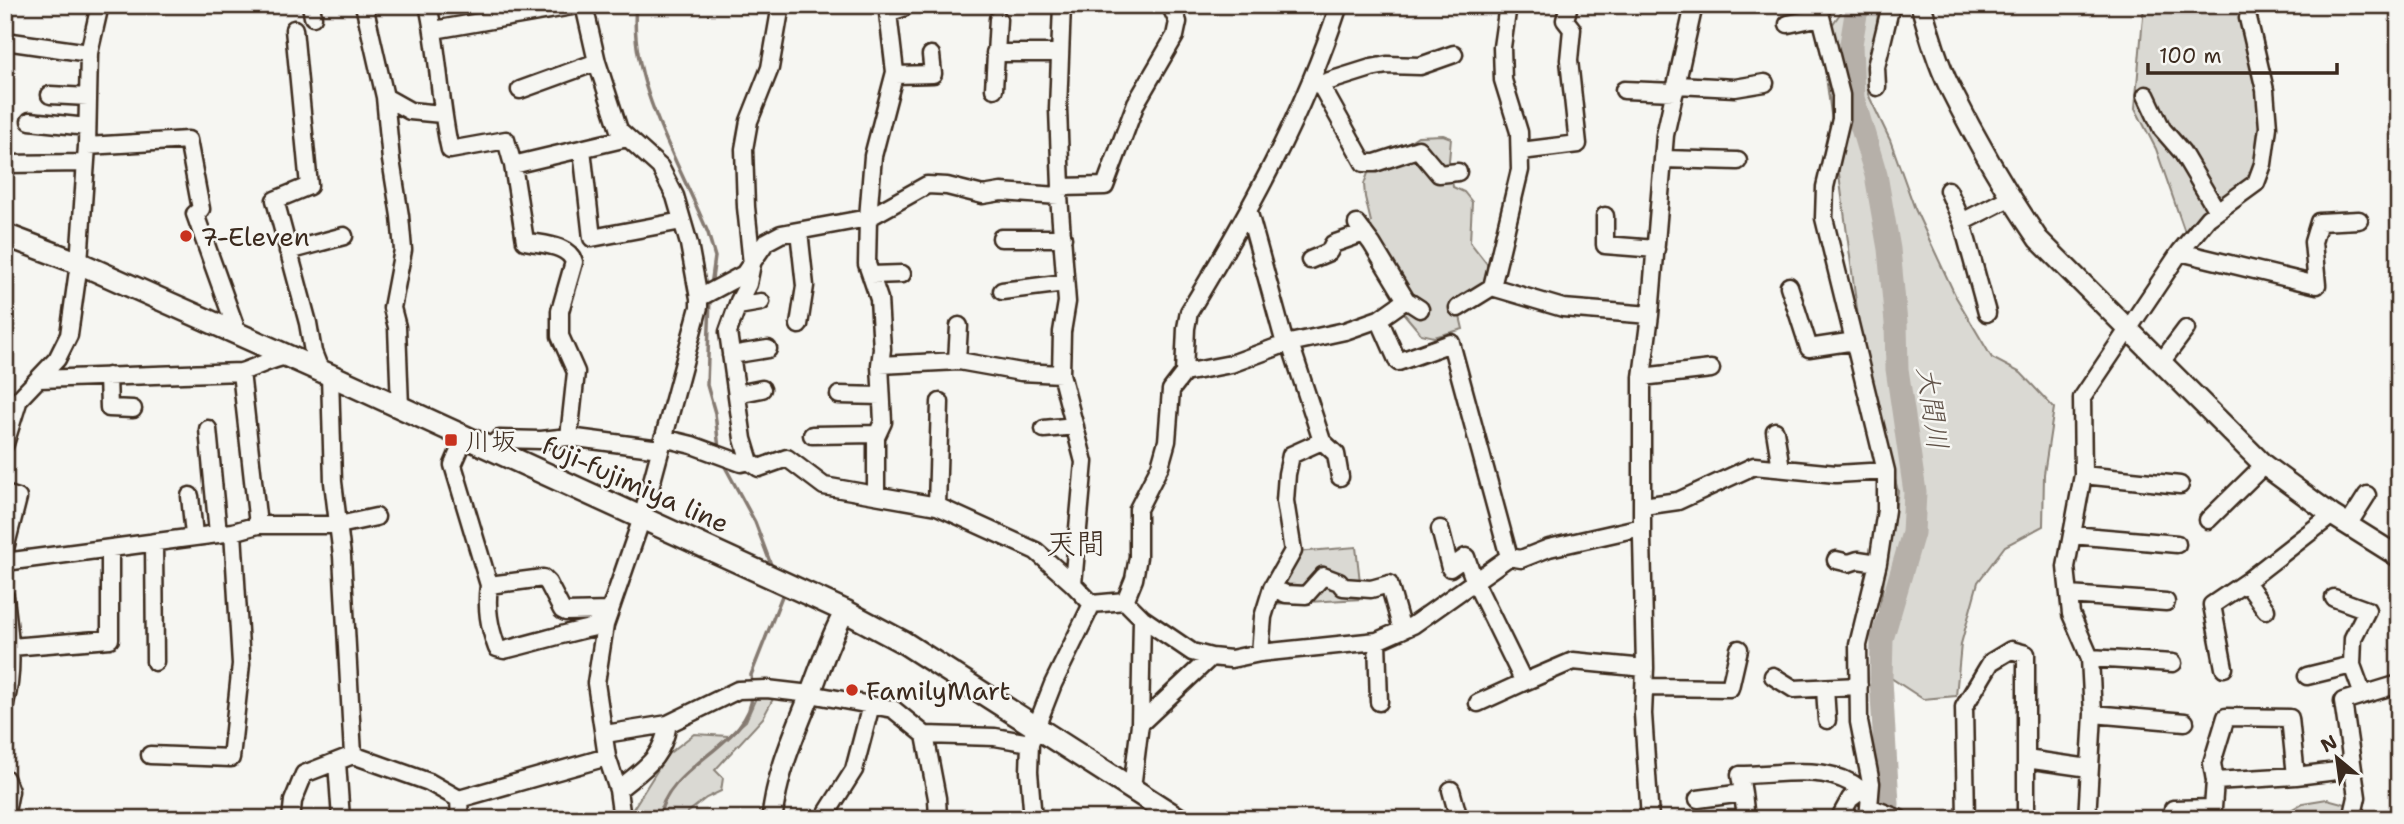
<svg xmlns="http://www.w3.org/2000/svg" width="2404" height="824" viewBox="0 0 2404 824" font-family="'Shantell Sans','Klee One',sans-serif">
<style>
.green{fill:#dad9d3;stroke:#8a8278;stroke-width:2}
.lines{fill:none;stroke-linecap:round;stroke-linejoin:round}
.stream{stroke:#857a71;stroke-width:3.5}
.river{stroke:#b6b0a9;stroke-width:23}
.minor-casing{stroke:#3b2a1e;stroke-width:21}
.tertiary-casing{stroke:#3b2a1e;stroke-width:24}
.secondary-casing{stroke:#3b2a1e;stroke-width:26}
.minor{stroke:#f6f6f2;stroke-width:16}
.tertiary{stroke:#f6f6f2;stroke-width:19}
.secondary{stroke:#f6f6f2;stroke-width:21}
.poi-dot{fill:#c8321e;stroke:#f6f6f2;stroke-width:2.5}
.labels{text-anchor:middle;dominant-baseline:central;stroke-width:5;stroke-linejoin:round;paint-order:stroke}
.poi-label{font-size:26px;fill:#3b2a1e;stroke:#f6f6f2;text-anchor:start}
.street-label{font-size:26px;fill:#3b2a1e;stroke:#f6f6f2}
.water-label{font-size:28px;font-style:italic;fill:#605248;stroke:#f6f6f2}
.quarter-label{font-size:30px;fill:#3b2a1e;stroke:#f6f6f2}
</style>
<rect width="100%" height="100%" fill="#f6f6f2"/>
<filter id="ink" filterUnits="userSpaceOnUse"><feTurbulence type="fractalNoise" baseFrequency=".0143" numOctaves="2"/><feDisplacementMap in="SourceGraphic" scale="14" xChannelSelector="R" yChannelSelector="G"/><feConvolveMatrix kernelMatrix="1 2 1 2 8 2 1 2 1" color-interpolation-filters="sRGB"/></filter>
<g filter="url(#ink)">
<!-- green -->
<path class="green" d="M 1846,5 L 1879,5 L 1868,94 L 1890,140 L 1915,209 L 1956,297 L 1992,358 L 2021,373 L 2054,408 L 2044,474 L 2043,526 L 2005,546 L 1978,582 L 1961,644 L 1956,696 L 1923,699 L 1885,674 L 1872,657 L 1898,491 L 1863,354 L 1823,54 L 1825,35 Z
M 2144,5 L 2247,5 L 2260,90 L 2261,134 L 2252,176 L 2205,213 L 2186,235 L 2156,149 L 2135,108 Z
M 1443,135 L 1451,138 L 1449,161 L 1453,187 L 1464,192 L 1472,202 L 1470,242 L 1487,264 L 1489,282 L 1458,308 L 1463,329 L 1434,337 L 1421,334 L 1405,315 L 1404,290 L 1364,233 L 1371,222 L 1365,197 L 1364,184 L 1370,168 L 1418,136 Z
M 1356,547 L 1362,599 L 1272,604 L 1296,552 Z
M 758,693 L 774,697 L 763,718 L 715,770 L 723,778 L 721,791 L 706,798 L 687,813 L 687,819 L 635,819 L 631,812 L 667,755 L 694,734 L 729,736 L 746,721 Z
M 2327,799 L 2346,804 L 2351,814 L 2350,819 L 2312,819 L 2305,816 L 2301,819 L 2275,819 L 2303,803 Z"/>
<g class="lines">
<!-- stream -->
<path class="stream" d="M 636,5 C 628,82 680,164 708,233 L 715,257 L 711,286
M 710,297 L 707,385 L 715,413 L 719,449
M 723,463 L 755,522 L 773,570
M 752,685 L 751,675 L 782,596 L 780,590
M 659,819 C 665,765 754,743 752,693"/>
<!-- river -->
<path class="river" d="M 1860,5 L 1856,14 L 1851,44 L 1853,98 L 1876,175 L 1889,249 L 1896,323 L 1897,369 L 1915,492 L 1913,533 L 1882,639 L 1881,679 L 1888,804 L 1885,819"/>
<!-- minor casing -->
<g class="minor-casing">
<path id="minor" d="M 311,5 L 313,17
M 364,5 L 385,97 L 410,111 L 442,114
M 428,5 C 439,53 439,102 450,150 L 506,140 L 513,165 L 627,138
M 584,5 L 597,62 L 619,130 L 660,167 L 675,196 L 689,244 L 699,298 L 699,307 L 642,518 L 605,625 L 596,683 L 607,757 L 618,790 L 622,819
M 781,5 L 770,68 L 749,121 L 744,149 L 746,207 L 752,264 L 748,284 L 739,301 L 728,332 L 743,439 L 750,462 L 759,468 L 787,458 L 824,486 L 937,506 L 1036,551 L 1073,584
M 1062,5 L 1058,109 L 1061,187 L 1059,196 L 1067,302 L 1062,332 L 1061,374 L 1084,462 L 1073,584 L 1092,604
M 1818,5 L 1841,95 L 1841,119 L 1825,187 L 1824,218 L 1886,471 L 1886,510 L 1878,563 L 1858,645 L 1859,722 L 1871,783 L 1868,819
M 1788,24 L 1821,17
M 294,29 L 309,186 L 275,200 L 308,323 L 313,352 L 320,370
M 434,30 L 578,5
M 5,41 L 89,53
M 995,53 L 1060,53
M 895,75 L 933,74 L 931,55
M 1314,78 L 1320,84 L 1364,163 L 1375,163 L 1418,149 L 1439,174 L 1458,172
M 1320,84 L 1371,68 L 1387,65 L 1420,66 L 1454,54
M 1677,85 L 1735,88 L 1765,83
M 1877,87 L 1876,67 L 1891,5
M 994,89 L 998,19
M 520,90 L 597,62
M 1624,90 L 1675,92
M 50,95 L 88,97
M 2146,95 L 2162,129 L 2182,152 L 2217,211
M 385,97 L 391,160 L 400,216 L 403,250 L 392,308 L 397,327 L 400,407
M 30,121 L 87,127
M 87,146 L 188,140 L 201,209 L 195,214 L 238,334
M 582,149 L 592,238 L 682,221
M 1521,151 L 1578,144 L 1569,60 L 1572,29 L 1565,20 L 1569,5
M 1663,159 L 1738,161
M 5,164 L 85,163
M 513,165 L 525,241 C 542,245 568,244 574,262 L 560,311 L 560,336 L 576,372 L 569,437
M 1061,187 L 1105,186 L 1136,103 L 1175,36 L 1178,22 L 1170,5
M 1948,190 L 1962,222 L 1987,313
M 1249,213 L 1285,344
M 1605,216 L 1605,245 L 1656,249
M 1962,222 L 2011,197
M 1357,224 L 1372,244 L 1406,300
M 799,231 L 805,286 L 799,325
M 1001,238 L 1063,238
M 288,251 L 344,236
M 2180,252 L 2208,218 L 2256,183 L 2263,164 L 2268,127 L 2265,90 L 2248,18
M 1310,260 L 1329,252 L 1333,244 L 1364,233
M 871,275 L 902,274
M 1789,286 L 1809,348 L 1855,341
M 1492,287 L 1520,170 L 1519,132 L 1503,80 L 1502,47 L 1508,5
M 1002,291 L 1065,283
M 699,298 L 744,274 L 766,242 L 781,234 L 868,218 L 927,185 L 947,186 L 983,195 L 1001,192 L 1059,196
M 738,306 L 761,302
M 1458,308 L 1492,287 L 1563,308 L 1650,315
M 1379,319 L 1398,362 L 1451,343 L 1509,557
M 1290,343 L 1322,441 L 1336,454 L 1340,477
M 731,355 L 768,349
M 957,361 L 959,326
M 2162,361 L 2186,329
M 880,365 L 959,361 L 1021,372 L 1061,374
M 241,372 L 258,525
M 1184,373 L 1231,364 L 1285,344 L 1345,331 L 1379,319 L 1406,300 L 1420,309
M 108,376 L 109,408 L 133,409
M 1642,377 L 1711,369
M 39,379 L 241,372 C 257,367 271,359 287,356
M 737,394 L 762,389
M 839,395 L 881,396
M 5,397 L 6,402
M 208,429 L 218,533
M 1044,429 L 1075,426
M 1775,431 L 1781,468
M 812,435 L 877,434
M 465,437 L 453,465 L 489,585 C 486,608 489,626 497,648 L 504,650 C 538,642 571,631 605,625
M 663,438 L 692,445 L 741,463 L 750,461
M 5,444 L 19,399 L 57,359 L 69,335 L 79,263 L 87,146 L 89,53 L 100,5
M 490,448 L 499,439 L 541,440 L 569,437 L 660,449
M 2083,475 L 2180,485
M 5,494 L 18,498 L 5,549
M 876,495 L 876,437 L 883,422 L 880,365 L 882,349 L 879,299 L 867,264 L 868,218 L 873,156 L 895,72 L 888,13 L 903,8 L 903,5
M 190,496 L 194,535
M 937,506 L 940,402
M 1643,506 L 1678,501 L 1754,466 L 1836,474 L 1886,471
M 2208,520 L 2264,465
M 2348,525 L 2367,495
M 1440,529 L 1450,568 L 1466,557 L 1474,580 L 1524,682 L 1478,703
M 2072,535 L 2177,544
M 154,542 L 155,662
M 1836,560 L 1849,563 L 1858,560 L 1878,563
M 5,562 L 233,532 L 258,525 L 339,525 L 376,517
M 2246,582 L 2266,610
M 489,585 L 543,578 L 548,583 L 562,610 L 566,612 L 610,611
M 1272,588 L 1286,594 L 1306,595 L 1323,576 L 1339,582 L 1343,587 L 1371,589 L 1389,584 L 1402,630
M 2069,595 L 2166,602
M 5,597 C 9,632 15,668 5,703
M 1125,601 L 1134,579 L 1138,557 L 1138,509 L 1160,466 L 1167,441 L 1171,390 L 1184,373 L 1186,328 L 1189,312 C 1249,213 1303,116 1339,5
M 1092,604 L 1125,601 L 1142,618 L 1192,652 L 1211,657 L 1231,659 L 1260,653 L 1377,641 L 1413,625 L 1509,557 L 1521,559 L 1549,548 L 1642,527
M 1377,641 L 1379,702
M 11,647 L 110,639 L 110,549
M 1260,653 L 1263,617 L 1272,588 L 1293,551 L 1285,501 L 1287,474 L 1291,455 L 1322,441
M 2090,658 L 2173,663
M 2352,665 L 2363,695
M 2224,668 L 2212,605 L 2246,582 L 2332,515
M 1773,676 L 1794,689 L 1859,686
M 2307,676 L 2352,665 L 2353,638 L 2367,610 L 2334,598
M 1524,682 L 1573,661 L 1645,668
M 1645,687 L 1730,688 L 1739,649
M 1825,688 L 1827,720
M 2093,714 L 2185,722
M 1140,724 L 1142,618
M 605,734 L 668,724
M 925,735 L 937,798 L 938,819
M 150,755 L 231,758 L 241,664 L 233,532
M 353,755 L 429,782 L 459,799 L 460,819
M 2026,759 L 2089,768
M 337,762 L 341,819
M 5,778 L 10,791 L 5,817
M 2215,781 L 2212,763 L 2226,717 L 2290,718 L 2296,776
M 1132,788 L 1140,724 L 1211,657
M 618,790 C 644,768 662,760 668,724 L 738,690 L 767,689 L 810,694 L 893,709 L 925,735 L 995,737 L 1030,743
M 1451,790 L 1459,819
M 1743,793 L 1746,819
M 459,799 L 607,757
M 1698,799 L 1743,793 L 1740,775 C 1776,775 1818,765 1851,783 C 1857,786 1863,792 1869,796
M 1869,807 L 1900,819
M 291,819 L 293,801 L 304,774 L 353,755 L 342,556 L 333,482 L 330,375
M 823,819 L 854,770 L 871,705
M 1033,819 L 1029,772 L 1030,743 L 1053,684 L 1092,604
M 1650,819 L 1643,714 L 1645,668 L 1642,538 L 1642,377 L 1650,315 L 1665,135 L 1694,5
M 1839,819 L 1850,799 L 1862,790
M 1966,819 L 1964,707 L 1991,662 L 2011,650 L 2026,654 L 2026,819
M 2087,819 L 2093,714 L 2090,658 L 2071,614 L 2066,567 L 2083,475 L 2082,398 L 2180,252 L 2317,285 L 2313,242 L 2319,222 L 2359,220
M 2174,819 L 2173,809 L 2213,808 L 2215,781 L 2296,776 L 2345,770 L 2350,758
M 2352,819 L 2357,797 L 2343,701 L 2399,684"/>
</g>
<!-- tertiary casing -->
<g class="tertiary-casing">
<path id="tertiary" d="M 1921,5 C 1929,33 1937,62 1950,88 C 1975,138 2006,192 2038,239 L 2264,465 L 2332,515 L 2399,557
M 772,819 C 776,775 794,735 810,695 C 821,666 830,638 845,611"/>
</g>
<!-- secondary casing -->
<g class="secondary-casing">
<path id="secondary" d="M 5,235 L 79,263 L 330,375 L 845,611 L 903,642 L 1179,819"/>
</g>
<!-- minor -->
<use href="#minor" class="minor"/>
<!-- tertiary -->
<use href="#tertiary" class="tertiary"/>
<!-- secondary -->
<use href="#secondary" class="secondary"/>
</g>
</g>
<!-- markers -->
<g class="poi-dot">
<circle cx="186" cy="236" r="7"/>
<rect x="444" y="433" width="14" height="14" rx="3.5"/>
<circle cx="852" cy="690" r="7"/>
</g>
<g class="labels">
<!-- poi labels -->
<g class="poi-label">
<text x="200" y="236">7-Eleven</text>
<text x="465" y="440">川坂</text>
<text x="866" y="690">FamilyMart</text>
</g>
<!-- street labels -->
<g class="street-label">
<text transform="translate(636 484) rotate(24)">fuji-fujimiya line</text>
</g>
<!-- water labels -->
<g class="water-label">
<text transform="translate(1933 408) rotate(82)">大間川</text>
</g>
<!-- quarter labels -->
<g class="quarter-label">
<text x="1076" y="543">天間</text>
</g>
</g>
<!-- margin -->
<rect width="2404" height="824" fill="none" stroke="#f6f6f2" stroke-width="28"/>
<rect x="14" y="14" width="2376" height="796" fill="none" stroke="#3b2a1e" stroke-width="2.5" filter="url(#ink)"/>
<!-- north arrow -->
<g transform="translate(2337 758) rotate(331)" stroke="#f6f6f2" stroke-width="5" paint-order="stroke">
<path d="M0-5L12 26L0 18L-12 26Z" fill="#3b2a1e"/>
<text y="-10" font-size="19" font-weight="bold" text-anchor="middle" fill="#3b2a1e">N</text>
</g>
<!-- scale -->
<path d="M2148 63v10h189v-10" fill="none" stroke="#3b2a1e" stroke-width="3.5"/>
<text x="2159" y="63" font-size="21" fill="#3b2a1e" stroke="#f6f6f2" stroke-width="5" paint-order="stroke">100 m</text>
</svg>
